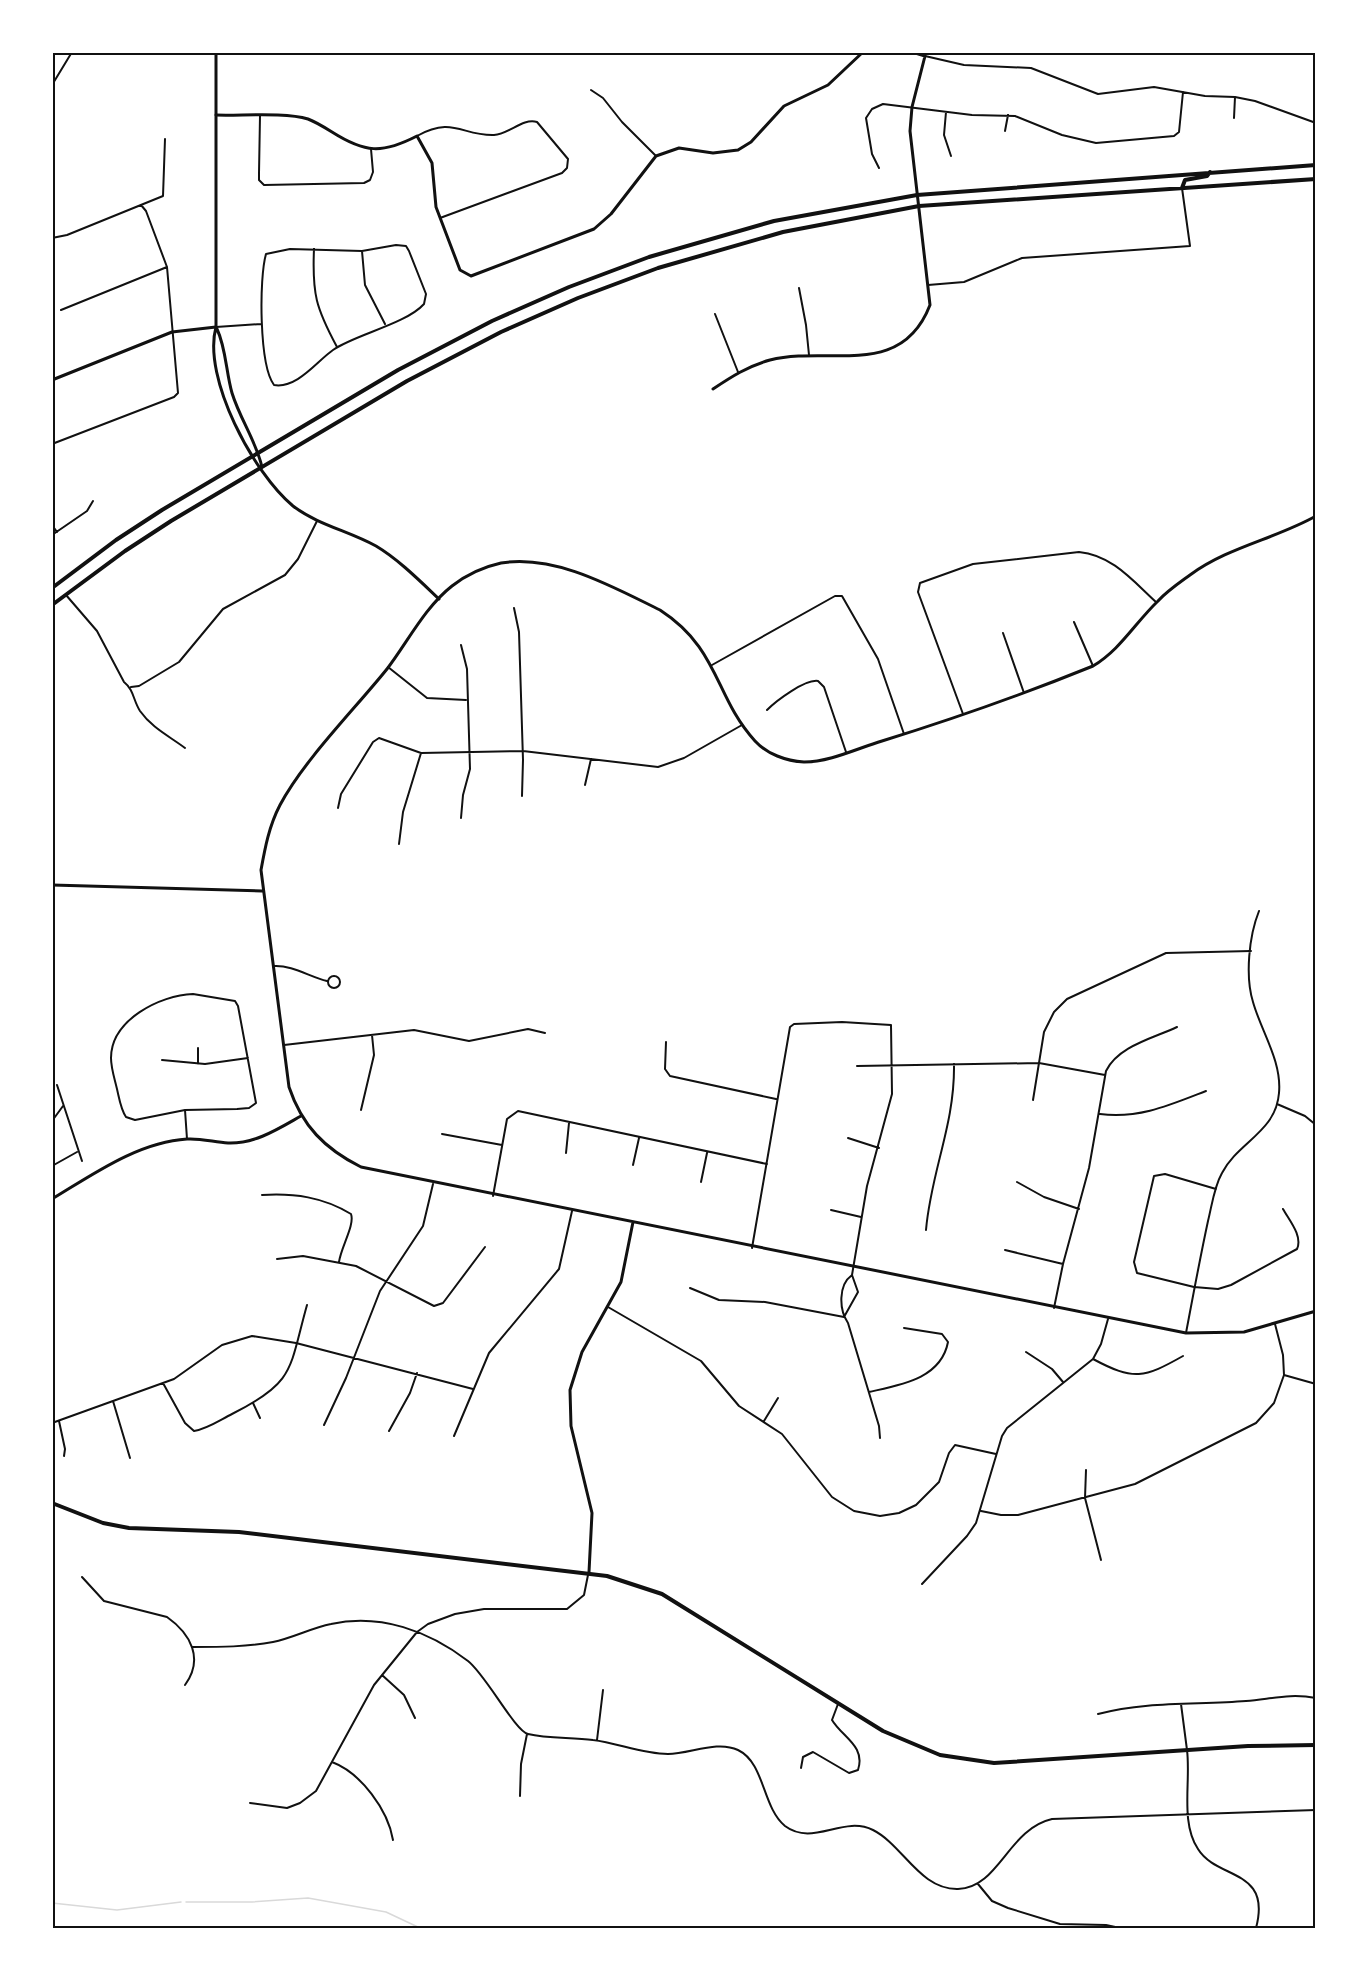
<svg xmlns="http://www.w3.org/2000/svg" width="1368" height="1981" viewBox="0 0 1368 1981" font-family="Quicksand,sans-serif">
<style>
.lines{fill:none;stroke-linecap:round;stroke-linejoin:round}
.stream{stroke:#d9d9d9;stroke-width:1.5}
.minor{stroke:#111;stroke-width:2}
.tertiary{stroke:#111;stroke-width:3}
.secondary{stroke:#111;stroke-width:3}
.primary{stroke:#111;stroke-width:4}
.neatline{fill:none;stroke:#111;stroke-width:2}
</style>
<rect width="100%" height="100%" fill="#fff"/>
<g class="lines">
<!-- stream -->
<path class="stream" d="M 186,1902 L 252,1902 L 308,1898 L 386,1912 L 420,1928
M 52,1903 L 117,1910 L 181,1902"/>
<!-- minor -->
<path class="minor" d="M 925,56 L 964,65 L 1031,68 L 1098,94 L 1154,87 L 1205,96 L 1235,97 L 1255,101 L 1316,123
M 52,85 L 72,52
M 591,90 L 603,98 L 622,122 L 656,156
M 946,112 L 944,135 L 951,156
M 260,116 L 259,173 L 259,180 L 264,185 L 364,183 L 370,180 L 373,172 L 371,149
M 1234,118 L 1235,97
M 1005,131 L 1008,115
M 417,136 C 453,116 462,136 494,135 C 510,134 522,118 537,122 L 568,159 L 567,168 L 562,173 L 440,218
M 879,168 L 872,154 L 866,118 L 872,109 L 883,104 L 972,115 L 1015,116 L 1062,135 L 1096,143 L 1174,136 L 1179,132 L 1183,92
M 52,238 L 67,235 L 163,196 L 165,139
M 396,245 L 406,246 L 409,251 L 426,294 L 424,304 C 406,324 354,335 333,350 C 317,361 297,389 274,385 C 259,365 259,278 266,254 L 290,249 L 362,251 Z
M 314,249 C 312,294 316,308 337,347
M 362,251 L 365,285 L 385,324
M 928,285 L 964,282 L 1022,258 L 1190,246 L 1182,188
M 799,288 L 806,325 L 809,355
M 61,310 L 167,267
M 715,314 L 738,372
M 216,327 L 261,324
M 52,444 L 174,397 L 178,393 L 167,267 L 146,211 L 141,205
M 52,525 L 57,532
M 52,535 L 87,511 L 93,501
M 66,595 L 97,631 L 124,682 C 134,690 133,700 140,711 C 152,728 169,736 185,748
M 514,608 L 519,632 L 523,760 L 522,796
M 1074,622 L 1093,666
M 1003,633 L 1024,693
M 461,645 L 467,669 L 470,769 L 463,795 L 461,818
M 712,665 L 835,596 L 842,596 L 878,659 L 904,734
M 388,667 L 427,698 L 466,700
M 131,687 L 139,686 L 179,662 L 223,609 L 285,575 L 298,559 L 317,521
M 767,710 C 776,701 805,679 818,681 L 824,687 L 846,752
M 963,714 L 918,592 L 920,583 L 973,564 L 1079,552 C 1112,555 1133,581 1156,602
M 585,785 L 591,759
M 338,808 L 341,794 L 373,742 L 379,738 L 421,753 L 523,751 L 658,767 L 684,758 L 742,725
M 399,844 L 403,812 L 421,753
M 274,966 C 292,965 310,977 327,981
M328 982a6 6 0 1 1 12 0a6 6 0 1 1-12 0Z
M 193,994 L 235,1001 L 238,1006 L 256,1103 L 249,1108 L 237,1109 L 185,1110 L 135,1120 L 126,1117 C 120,1108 119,1096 116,1085 C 114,1077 111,1067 111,1058 C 111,1020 160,995 193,994 Z
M 666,1042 L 665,1069 L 670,1076 L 776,1099
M 284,1045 L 414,1030 L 469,1041 L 528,1029 L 545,1033
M 198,1048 L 198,1064
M 162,1060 L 205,1064 L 248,1058
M 857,1066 L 1039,1063 L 1105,1075
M 57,1085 L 82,1161
M 1033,1100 L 1044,1032 L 1054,1012 L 1067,999 L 1166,953 L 1251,951
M 1277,1104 L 1305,1116 L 1316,1125
M 185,1110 L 187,1139
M 361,1110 L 374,1055 L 372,1035
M 1100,1114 C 1139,1119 1170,1105 1206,1091
M 52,1121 L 63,1106
M 442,1134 L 502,1145
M 848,1138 L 879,1148
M 566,1153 L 569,1123
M 633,1165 L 639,1138
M 52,1166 L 77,1152
M 701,1182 L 707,1153
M 1017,1182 L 1044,1197 L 1079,1209
M 1216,1189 L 1165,1174 L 1154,1176 L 1134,1262 L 1137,1273 L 1194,1287 L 1218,1289 L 1231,1285 L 1297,1249 C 1303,1236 1289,1220 1283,1209
M 262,1195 C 294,1193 323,1197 351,1214 C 355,1225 341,1247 339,1262
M 493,1196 L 507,1119 L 518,1111 L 767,1164
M 831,1210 L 861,1217
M 926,1230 C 931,1171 955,1125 954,1064
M 752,1248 L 790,1027 L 794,1024 L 842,1022 L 891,1025 L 892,1094 L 867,1186 L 852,1275 C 838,1285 839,1310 848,1323 L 879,1426 L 880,1438
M 1005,1250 L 1063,1264
M 277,1259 L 303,1256 L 356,1266 L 434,1306 L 443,1303 L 485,1247
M 690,1288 L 719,1300 L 765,1302 L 844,1317
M 608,1307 L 701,1361 L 739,1406 L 782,1434 L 832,1497 L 854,1511 L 880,1516 L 899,1513 L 916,1505 L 939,1482 L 949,1453 L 955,1445 L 996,1454
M 1054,1308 L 1063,1264 L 1089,1168 L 1106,1071 C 1118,1046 1154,1038 1177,1027
M 844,1317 L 858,1292 L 852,1275
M 1186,1333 C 1193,1296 1200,1258 1208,1221 C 1212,1205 1214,1187 1222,1173 C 1238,1142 1276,1132 1279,1093 C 1282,1061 1261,1031 1253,1002 C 1245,976 1249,936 1259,911
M 1026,1352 L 1052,1369 L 1063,1382
M 1093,1359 C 1134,1381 1144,1378 1183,1356
M 1284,1375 L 1316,1384
M 163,1383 L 185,1423 L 194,1431 C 207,1429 220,1420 232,1414 C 296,1382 289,1369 307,1305
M 869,1392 C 900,1385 941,1379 948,1342 L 942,1334 L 904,1328
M 113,1401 L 130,1458
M 253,1403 L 260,1418
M 59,1421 L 65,1449 L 64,1456
M 764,1421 L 778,1398
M 52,1423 L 174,1379 L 222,1345 L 252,1336 L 296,1343 L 473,1389
M 324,1425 L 346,1378 L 380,1291 L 423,1226 L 433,1184
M 389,1431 L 410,1393 L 417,1373
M 454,1436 L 489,1353 L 559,1269 L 572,1211
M 1086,1470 L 1085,1498 L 1101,1560
M 981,1511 L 1001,1515 L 1018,1515 L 1135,1484 L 1256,1423 L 1274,1403 L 1284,1375 L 1283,1355 L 1275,1324
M 82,1577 L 104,1601 L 167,1617 C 191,1634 204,1659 185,1685
M 922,1584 L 967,1536 L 976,1523 L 1002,1436 L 1007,1428 L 1093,1359 L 1101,1344 L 1108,1319
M 193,1647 C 219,1647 248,1647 273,1642 C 293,1638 311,1628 331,1624 C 380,1613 429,1631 468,1661 C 486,1675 515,1731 528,1734 C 548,1739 572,1737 593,1740 C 618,1743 642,1754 668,1754 C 690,1754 717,1740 738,1750 C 765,1763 762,1807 785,1826 C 813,1847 843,1815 873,1830 C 903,1845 920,1890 958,1889 C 999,1888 1008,1829 1052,1819 L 1316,1810
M 382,1675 L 404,1695 L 415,1718
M 1181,1704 C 1183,1720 1185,1735 1187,1750 C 1191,1781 1180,1822 1198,1849 C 1217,1880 1272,1868 1256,1928
M 1098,1714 C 1146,1701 1197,1705 1246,1701 C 1271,1699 1290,1693 1316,1698
M 597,1740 L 603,1690
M 332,1762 C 361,1773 388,1810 393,1840
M 801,1768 L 803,1757 L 813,1752 L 849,1773 L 858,1770 C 866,1746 842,1737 832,1720 L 838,1704
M 520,1796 L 521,1764 L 527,1734
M 250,1803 L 287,1808 L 300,1803 L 316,1791 L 374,1685 L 417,1632 L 428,1624 L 455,1614 L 484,1609 L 567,1609 L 584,1595 L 588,1575
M 978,1884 L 992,1901 L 1008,1908 L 1060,1924 L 1106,1925 L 1120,1928"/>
<!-- tertiary -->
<path class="tertiary" d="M 216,115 C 240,116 285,112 308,119 C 316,122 324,127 332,132 C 365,153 382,154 417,136 L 432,163 L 436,207 L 460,270 L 471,276 L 594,229 L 611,214 L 656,156 L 679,148 L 713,153 L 738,150 L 751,142 L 784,106 L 828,85 L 863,52
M 52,380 L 172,332 L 216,327
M 713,389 C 731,377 748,366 770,360 C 829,345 901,380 930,305 L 910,131 L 912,107 L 925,56 L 912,52
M 1316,516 C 1275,539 1228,547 1190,575 C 1179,583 1167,591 1158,601 C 1135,623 1120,650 1093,666 C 1024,694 953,719 882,741 C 858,748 830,762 804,762 C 786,761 767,754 755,741 C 714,696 720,649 660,610 C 613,587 555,554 501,563 C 483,567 466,575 452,586 C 425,607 407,643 387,669 C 354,710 304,760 280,805 C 269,826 265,848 261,870 L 289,1087 C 302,1126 325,1149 361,1167 L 1186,1333 L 1244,1332 L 1316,1311
M 52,885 L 262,891
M 52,1199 C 92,1175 138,1142 187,1139 C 200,1138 214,1142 228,1143 C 255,1144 278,1129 301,1116
M 589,1572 L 592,1513 L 571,1426 L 570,1390 L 582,1352 L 621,1282 L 633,1222"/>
<!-- secondary -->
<path class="secondary" d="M 216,52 L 216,327 C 202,378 254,474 293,506 C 318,525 349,531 376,546 C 398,559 420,581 439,599
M 217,329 C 226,348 226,372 232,393 C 240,419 256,441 262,467"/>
<!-- primary -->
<path class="primary" d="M 1182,188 L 1185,180 L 1207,176 L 1210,172
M 52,588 L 116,540 L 162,510 L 398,370 L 492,321 L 569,287 L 649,257 L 774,221 L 917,195 L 1316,165
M 52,605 L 125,551 L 171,521 L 407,381 L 501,332 L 578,298 L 658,268 L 783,232 L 919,206 L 1316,179
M 52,1503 L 103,1523 L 129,1528 L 239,1532 L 607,1576 L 662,1594 L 883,1731 L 940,1755 L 994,1763 L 1248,1746 L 1316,1745"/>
</g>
<!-- border -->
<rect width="1368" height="1981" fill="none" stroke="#ffffff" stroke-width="108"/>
<rect x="54" y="54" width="1260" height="1873" class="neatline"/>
</svg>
